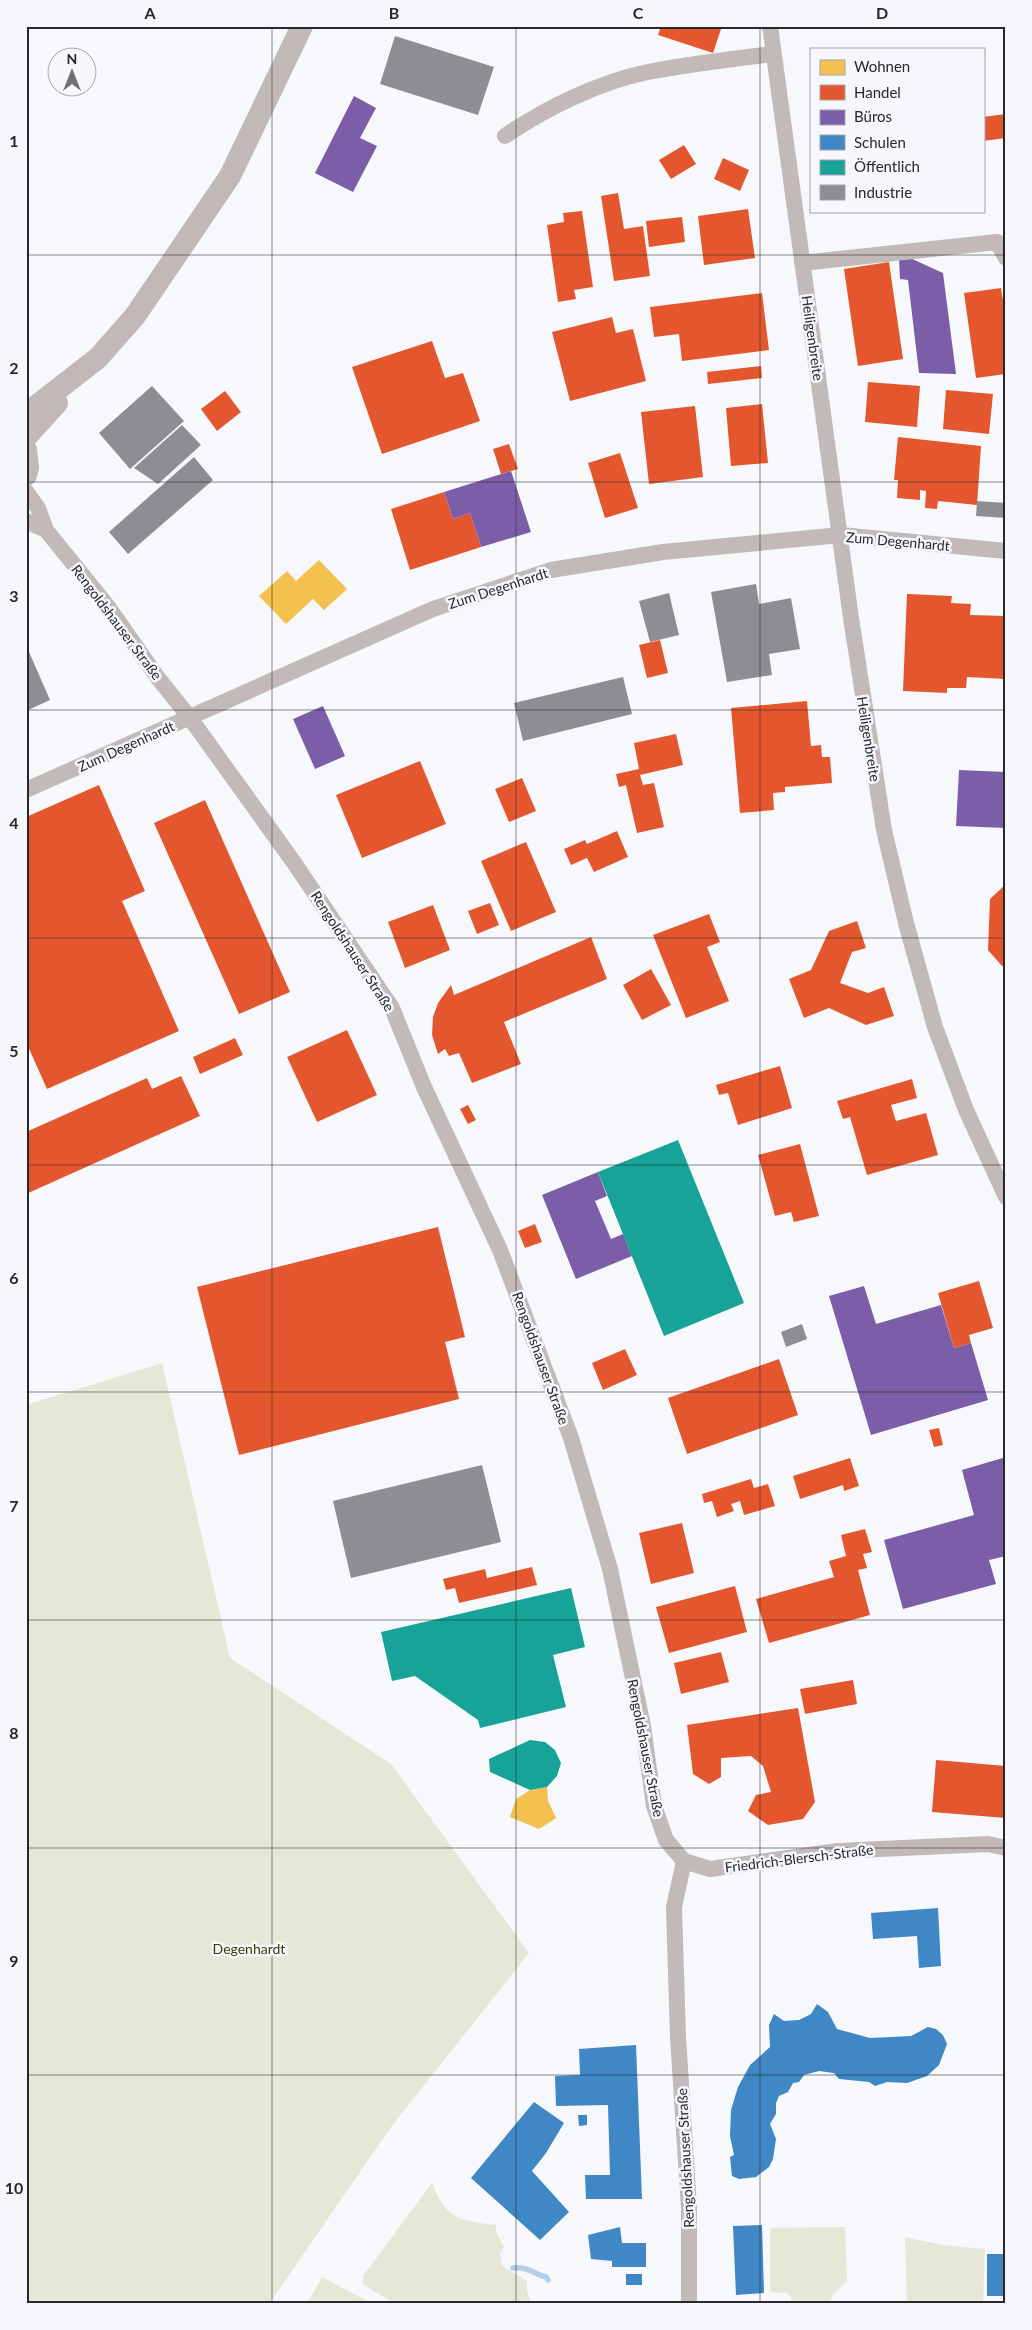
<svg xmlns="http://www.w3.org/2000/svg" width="1032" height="2330" viewBox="0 0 1032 2330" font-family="Lato,sans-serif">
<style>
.green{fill:#e5e8d7}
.homes{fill:#f2c14e}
.shops{fill:#e4572e}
.offices{fill:#7b5ea7}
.schools{fill:#3f88c5}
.public{fill:#17a398}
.industry{fill:#8d8d92}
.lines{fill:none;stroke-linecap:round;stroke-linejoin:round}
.stream{stroke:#b3d0e8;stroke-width:5.5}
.minor{stroke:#c1bab8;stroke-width:16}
.secondary{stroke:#c0b9b7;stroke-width:22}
.grid{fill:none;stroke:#28282a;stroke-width:1;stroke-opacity:0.55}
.labels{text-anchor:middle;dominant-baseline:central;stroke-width:5;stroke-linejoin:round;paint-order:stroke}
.street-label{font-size:14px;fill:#28282a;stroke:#f5f7fd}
.park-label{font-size:14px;fill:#3a3d01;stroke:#f5f7fd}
.neatline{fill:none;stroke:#28282a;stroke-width:2}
.grid-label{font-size:16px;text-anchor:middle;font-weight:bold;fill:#28282a}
</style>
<rect width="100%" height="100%" fill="#f7f8fb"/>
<!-- green -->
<path class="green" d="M 162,1363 L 230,1658 L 391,1764 L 529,1953 L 391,2127 L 269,2304 L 26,2304 L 26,1405 Z
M 432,2183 C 446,2219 459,2221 496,2225 L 496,2232 L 504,2247 L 500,2253 L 502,2266 L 527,2281 L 527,2290 L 531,2304 L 396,2304 L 363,2285 L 363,2276 Z
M 845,2227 L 847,2281 L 833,2295 L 829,2304 L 792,2304 L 791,2296 L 786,2293 L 770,2292 L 770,2228 Z
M 905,2237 L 942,2245 L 985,2249 L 983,2304 L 907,2304 Z
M 322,2277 L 373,2304 L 307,2304 Z"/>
<!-- homes -->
<path class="homes" d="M 319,560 L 347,589 L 324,610 L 313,599 L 286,624 L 259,596 L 287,571 L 296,581 Z
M 547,1787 L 548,1801 L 556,1818 L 539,1829 L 510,1817 L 516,1799 L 530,1790 Z"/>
<!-- shops -->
<path class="shops" d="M 661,26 L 722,26 L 713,53 L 658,35 Z
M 1006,114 L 1006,138 L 983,141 L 983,117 Z
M 684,145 L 696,164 L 671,179 L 659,160 Z
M 723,158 L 749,170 L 740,191 L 714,179 Z
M 618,193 L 624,229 L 643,226 L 650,276 L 614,281 L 601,196 Z
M 748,209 L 755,258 L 704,265 L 698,216 Z
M 582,211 L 593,287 L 574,290 L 576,299 L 558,302 L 547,225 L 564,222 L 563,213 Z
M 682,217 L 685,242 L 649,247 L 646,221 Z
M 889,262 L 903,359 L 858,366 L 844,269 Z
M 1001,288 L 1006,319 L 1006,374 L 976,378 L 964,293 Z
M 762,293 L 769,350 L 682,361 L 679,334 L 654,337 L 650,307 Z
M 612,317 L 616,333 L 633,329 L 646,381 L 570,401 L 552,332 Z
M 432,341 L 445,378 L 463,373 L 480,421 L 382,454 L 352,367 Z
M 761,366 L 762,378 L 708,384 L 707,372 Z
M 868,382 L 920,386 L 917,427 L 865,422 Z
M 946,390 L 993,394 L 989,434 L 943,429 Z
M 225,391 L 241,412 L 217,431 L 201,409 Z
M 762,404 L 768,463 L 731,466 L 726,408 Z
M 695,406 L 703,477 L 649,484 L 641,412 Z
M 898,437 L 981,446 L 977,505 L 938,501 L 937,509 L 925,508 L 926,491 L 920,490 L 920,500 L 897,498 L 898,480 L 894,480 Z
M 509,444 L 518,469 L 501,474 L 493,449 Z
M 620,453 L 638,508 L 605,518 L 588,463 Z
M 444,492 L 453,519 L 470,513 L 481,547 L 410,570 L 391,509 Z
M 907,594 L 952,596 L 951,603 L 971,604 L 970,615 L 1006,616 L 1006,679 L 967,677 L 966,688 L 947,688 L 947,693 L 903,691 Z
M 660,640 L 668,673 L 647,678 L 639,645 Z
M 807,701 L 811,746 L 821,745 L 822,757 L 830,757 L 832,783 L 785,787 L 785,792 L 773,793 L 774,810 L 740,813 L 731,708 Z
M 676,734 L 683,765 L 640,775 L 643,785 L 654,783 L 664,827 L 637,833 L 626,785 L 619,787 L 616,774 L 639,769 L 634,743 Z
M 420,761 L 446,824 L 362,858 L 336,795 Z
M 522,778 L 536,811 L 509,822 L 495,789 Z
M 99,785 L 145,891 L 122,901 L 179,1031 L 47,1089 L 26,1042 L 26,817 Z
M 205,800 L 290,992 L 239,1014 L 154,823 Z
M 617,831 L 628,857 L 594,872 L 587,858 L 571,865 L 564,849 L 585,840 L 587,844 Z
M 526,842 L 556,912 L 511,931 L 481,861 Z
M 1006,884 L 1006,966 L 1002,966 L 988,950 L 990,899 Z
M 490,903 L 499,925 L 477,934 L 468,911 Z
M 433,905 L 450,950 L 405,968 L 388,922 Z
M 709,914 L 720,942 L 707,947 L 729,1001 L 686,1018 L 653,935 Z
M 857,921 L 866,948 L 852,952 L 840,983 L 868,993 L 884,987 L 894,1016 L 866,1025 L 829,1008 L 804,1018 L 789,979 L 811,970 L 829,931 Z
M 591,937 L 607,979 L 504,1022 L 521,1064 L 472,1083 L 459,1053 L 449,1056 L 445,1049 L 438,1054 L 432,1035 L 433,1017 L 438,1003 L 451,985 L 454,995 Z
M 651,969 L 671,1005 L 642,1020 L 623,985 Z
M 347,1030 L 377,1095 L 317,1122 L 287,1057 Z
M 235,1038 L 243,1055 L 200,1074 L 193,1057 Z
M 780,1066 L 792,1108 L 738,1125 L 728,1093 L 719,1095 L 716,1085 Z
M 181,1076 L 200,1116 L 26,1194 L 26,1132 L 147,1078 L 152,1089 Z
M 912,1079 L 917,1098 L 891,1105 L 896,1121 L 926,1113 L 938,1155 L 867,1175 L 850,1117 L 843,1119 L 837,1101 Z
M 468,1105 L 476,1120 L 468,1124 L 460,1109 Z
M 800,1144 L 819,1216 L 794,1222 L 791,1212 L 775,1216 L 758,1155 Z
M 535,1224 L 542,1242 L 525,1248 L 518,1231 Z
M 438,1227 L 465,1337 L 445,1342 L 459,1399 L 239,1455 L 197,1287 Z
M 979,1281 L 993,1328 L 969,1335 L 971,1343 L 954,1348 L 938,1293 Z
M 625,1349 L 637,1375 L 603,1390 L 592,1363 Z
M 779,1359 L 798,1415 L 687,1454 L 668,1398 Z
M 939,1428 L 943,1445 L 934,1447 L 929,1430 Z
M 850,1458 L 859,1486 L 844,1491 L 843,1485 L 800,1499 L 793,1476 Z
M 751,1479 L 754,1488 L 768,1484 L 775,1506 L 744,1515 L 740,1501 L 731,1504 L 734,1511 L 717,1517 L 712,1501 L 704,1503 L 702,1494 Z
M 682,1523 L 694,1573 L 651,1584 L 639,1533 Z
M 865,1529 L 872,1552 L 863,1554 L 867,1568 L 858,1570 L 870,1615 L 769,1643 L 756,1599 L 834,1577 L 829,1561 L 846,1556 L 841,1535 Z
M 532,1567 L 537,1585 L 459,1603 L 455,1588 L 446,1590 L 443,1579 L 485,1569 L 487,1578 Z
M 735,1586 L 747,1632 L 669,1653 L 656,1607 Z
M 721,1652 L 729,1682 L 681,1694 L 674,1663 Z
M 853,1680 L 857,1704 L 805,1714 L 800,1689 Z
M 798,1708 L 815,1802 L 803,1819 L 768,1825 L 748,1811 L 756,1795 L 771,1792 L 763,1766 L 751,1756 L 721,1758 L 721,1777 L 709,1784 L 693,1774 L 687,1725 Z
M 936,1760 L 1006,1766 L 1006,1818 L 932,1812 Z"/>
<!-- offices -->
<path class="offices" d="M 354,96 L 376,108 L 360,138 L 377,146 L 353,192 L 315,173 Z
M 910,258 L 943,273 L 956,374 L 919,373 L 908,280 L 900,279 L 899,259 Z
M 511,471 L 531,532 L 481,547 L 470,513 L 453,519 L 444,492 Z
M 323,706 L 345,756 L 315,769 L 293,719 Z
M 959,770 L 1006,772 L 1006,828 L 956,826 Z
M 598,1172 L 607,1196 L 595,1201 L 611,1239 L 623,1234 L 632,1256 L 576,1279 L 542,1195 Z
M 864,1286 L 876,1324 L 941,1305 L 954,1348 L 971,1343 L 988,1400 L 871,1435 L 829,1296 Z
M 1006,1457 L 1006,1556 L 989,1560 L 996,1584 L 903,1609 L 884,1540 L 974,1515 L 962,1470 Z"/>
<!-- schools -->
<path class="schools" d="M 938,1908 L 941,1966 L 919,1968 L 917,1936 L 873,1939 L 871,1913 Z
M 817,2004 L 828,2012 L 837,2029 L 870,2038 L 911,2036 L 928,2027 L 936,2029 L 943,2035 L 947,2044 L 939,2065 L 927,2076 L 907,2083 L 887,2082 L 875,2086 L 869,2082 L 839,2079 L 834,2073 L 819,2071 L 804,2075 L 799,2082 L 793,2083 L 788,2092 L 779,2096 L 776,2103 L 776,2114 L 770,2124 L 776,2139 L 773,2159 L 769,2167 L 756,2177 L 739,2179 L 732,2176 L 730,2157 L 734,2155 L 730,2136 L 731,2110 L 738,2087 L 750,2065 L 770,2047 L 769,2025 L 774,2014 L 784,2021 L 799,2020 L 811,2014 Z
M 636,2045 L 642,2199 L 586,2199 L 585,2175 L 610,2175 L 608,2105 L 556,2106 L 555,2076 L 580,2075 L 579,2049 Z
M 534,2102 L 564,2123 L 546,2153 L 532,2171 L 569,2212 L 540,2240 L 471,2178 Z
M 578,2115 L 587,2115 L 587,2125 L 579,2126 Z
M 762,2225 L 764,2293 L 736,2295 L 733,2226 Z
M 620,2227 L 622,2243 L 646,2243 L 646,2267 L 612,2267 L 612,2261 L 591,2259 L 588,2235 Z
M 987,2254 L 1006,2254 L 1006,2296 L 987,2296 Z
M 626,2274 L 642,2274 L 642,2285 L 626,2285 Z"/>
<!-- public -->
<path class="public" d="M 678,1140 L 744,1303 L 664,1336 L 598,1172 Z
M 571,1588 L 585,1647 L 553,1655 L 566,1707 L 480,1728 L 478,1720 L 415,1676 L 392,1681 L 381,1632 Z
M 530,1740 L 545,1742 L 555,1750 L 561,1763 L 557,1776 L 547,1787 L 530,1790 L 490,1772 L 489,1759 Z"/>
<!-- industry -->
<path class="industry" d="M 395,36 L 494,67 L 478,115 L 380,84 Z
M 152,386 L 184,421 L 130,469 L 99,433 Z
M 182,425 L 201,445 L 158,484 L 134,468 Z
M 194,457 L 213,480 L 128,554 L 109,532 Z
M 977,501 L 1006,503 L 1006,518 L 976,516 Z
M 756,584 L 759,604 L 791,598 L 800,649 L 769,654 L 772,675 L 727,682 L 711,592 Z
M 669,593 L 679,635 L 650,642 L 639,601 Z
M 26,645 L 50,700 L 26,711 Z
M 623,677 L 632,714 L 523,741 L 514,703 Z
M 802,1324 L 807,1339 L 786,1347 L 781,1332 Z
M 482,1465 L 501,1542 L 351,1578 L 333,1501 Z"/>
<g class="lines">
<!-- stream -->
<path class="stream" d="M 513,2268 C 526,2266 535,2274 546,2277 L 548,2280"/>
<!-- minor -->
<path class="minor" d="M 770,26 L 851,618 L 884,830 L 906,923 L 935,1027 L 966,1110 L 1006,1197
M 505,136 C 546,108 599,82 648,72 C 689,64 732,59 773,54
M 802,263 L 997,242 L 1006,258
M 26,491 L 38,508 L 46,530 L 109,608 L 158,678 L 190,718 L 295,864 L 392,1008 L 424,1087 L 500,1250 L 571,1438 L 610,1569 L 643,1726 L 654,1806 L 666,1840 L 684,1861
M 26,521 L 46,530
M 26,790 L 433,609 L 551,570 L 663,552 L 841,535 L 1006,551
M 684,1861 L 674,1907 L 678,2037 L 689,2208 L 689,2304
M 684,1861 L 710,1869 L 838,1851 L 988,1844 L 1006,1848"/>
<!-- secondary -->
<path class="secondary" d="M 26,414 L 98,358 L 135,316 L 230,176 L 302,26
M 26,437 L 57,403
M 26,450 L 28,467 L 26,475"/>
</g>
<!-- grid -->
<path class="grid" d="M 272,26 L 272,2304M 516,26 L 516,2304M 760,26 L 760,2304M 26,255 L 1006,255M 26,482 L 1006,482M 26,710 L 1006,710M 26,938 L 1006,938M 26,1165 L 1006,1165M 26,1392 L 1006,1392M 26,1620 L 1006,1620M 26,1848 L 1006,1848M 26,2075 L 1006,2075"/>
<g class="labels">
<!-- street labels -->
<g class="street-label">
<text transform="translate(813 338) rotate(82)">Heiligenbreite</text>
<text transform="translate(898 541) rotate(5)">Zum Degenhardt</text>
<text transform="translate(498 588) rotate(-18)">Zum Degenhardt</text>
<text transform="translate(117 622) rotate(53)">Rengoldshauser Straße</text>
<text transform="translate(869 739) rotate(81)">Heiligenbreite</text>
<text transform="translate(126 746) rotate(-24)">Zum Degenhardt</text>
<text transform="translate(353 951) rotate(57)">Rengoldshauser Straße</text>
<text transform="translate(541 1358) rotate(70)">Rengoldshauser Straße</text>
<text transform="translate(646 1748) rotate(79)">Rengoldshauser Straße</text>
<text transform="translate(799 1858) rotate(-7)">Friedrich-Blersch-Straße</text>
<text transform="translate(685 2158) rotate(-93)">Rengoldshauser Straße</text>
</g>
<!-- park labels -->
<g class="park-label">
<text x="249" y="1948">Degenhardt</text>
</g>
</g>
<!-- border -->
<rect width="1032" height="2330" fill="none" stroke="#f5f7fd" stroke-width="55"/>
<!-- legend -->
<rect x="810" y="48" width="175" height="165" fill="#f5f7fd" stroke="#a3a4a9"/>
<rect x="820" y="60" width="25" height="15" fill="#f2c14e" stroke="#a3a4a9"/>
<text x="854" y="72" font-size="15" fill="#28282a">Wohnen</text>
<rect x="820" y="85" width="25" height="15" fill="#e4572e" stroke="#a3a4a9"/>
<text x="854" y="98" font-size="15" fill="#28282a">Handel</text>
<rect x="820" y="110" width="25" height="15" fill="#7b5ea7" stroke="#a3a4a9"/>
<text x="854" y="122" font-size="15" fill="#28282a">Büros</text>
<rect x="820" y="135" width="25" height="15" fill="#3f88c5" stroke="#a3a4a9"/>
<text x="854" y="148" font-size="15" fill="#28282a">Schulen</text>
<rect x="820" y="160" width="25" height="15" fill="#17a398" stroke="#a3a4a9"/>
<text x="854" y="172" font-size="15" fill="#28282a">Öffentlich</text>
<rect x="820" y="185" width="25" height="15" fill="#8d8d92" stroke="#a3a4a9"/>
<text x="854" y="198" font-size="15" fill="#28282a">Industrie</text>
<!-- north arrow -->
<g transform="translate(72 72)"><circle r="24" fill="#f5f7fd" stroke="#a3a4a9"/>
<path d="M0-4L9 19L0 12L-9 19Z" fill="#707173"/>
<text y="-8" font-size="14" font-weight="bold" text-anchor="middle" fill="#28282a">N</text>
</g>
<rect x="28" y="28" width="976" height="2274" class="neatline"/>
<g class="grid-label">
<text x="150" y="19">A</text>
<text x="394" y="19">B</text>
<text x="638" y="19">C</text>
<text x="882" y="19">D</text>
<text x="14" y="147">1</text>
<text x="14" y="374">2</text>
<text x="14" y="602">3</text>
<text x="14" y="829">4</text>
<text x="14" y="1057">5</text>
<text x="14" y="1284">6</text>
<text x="14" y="1512">7</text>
<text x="14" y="1739">8</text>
<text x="14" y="1967">9</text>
<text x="14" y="2194">10</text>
</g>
</svg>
